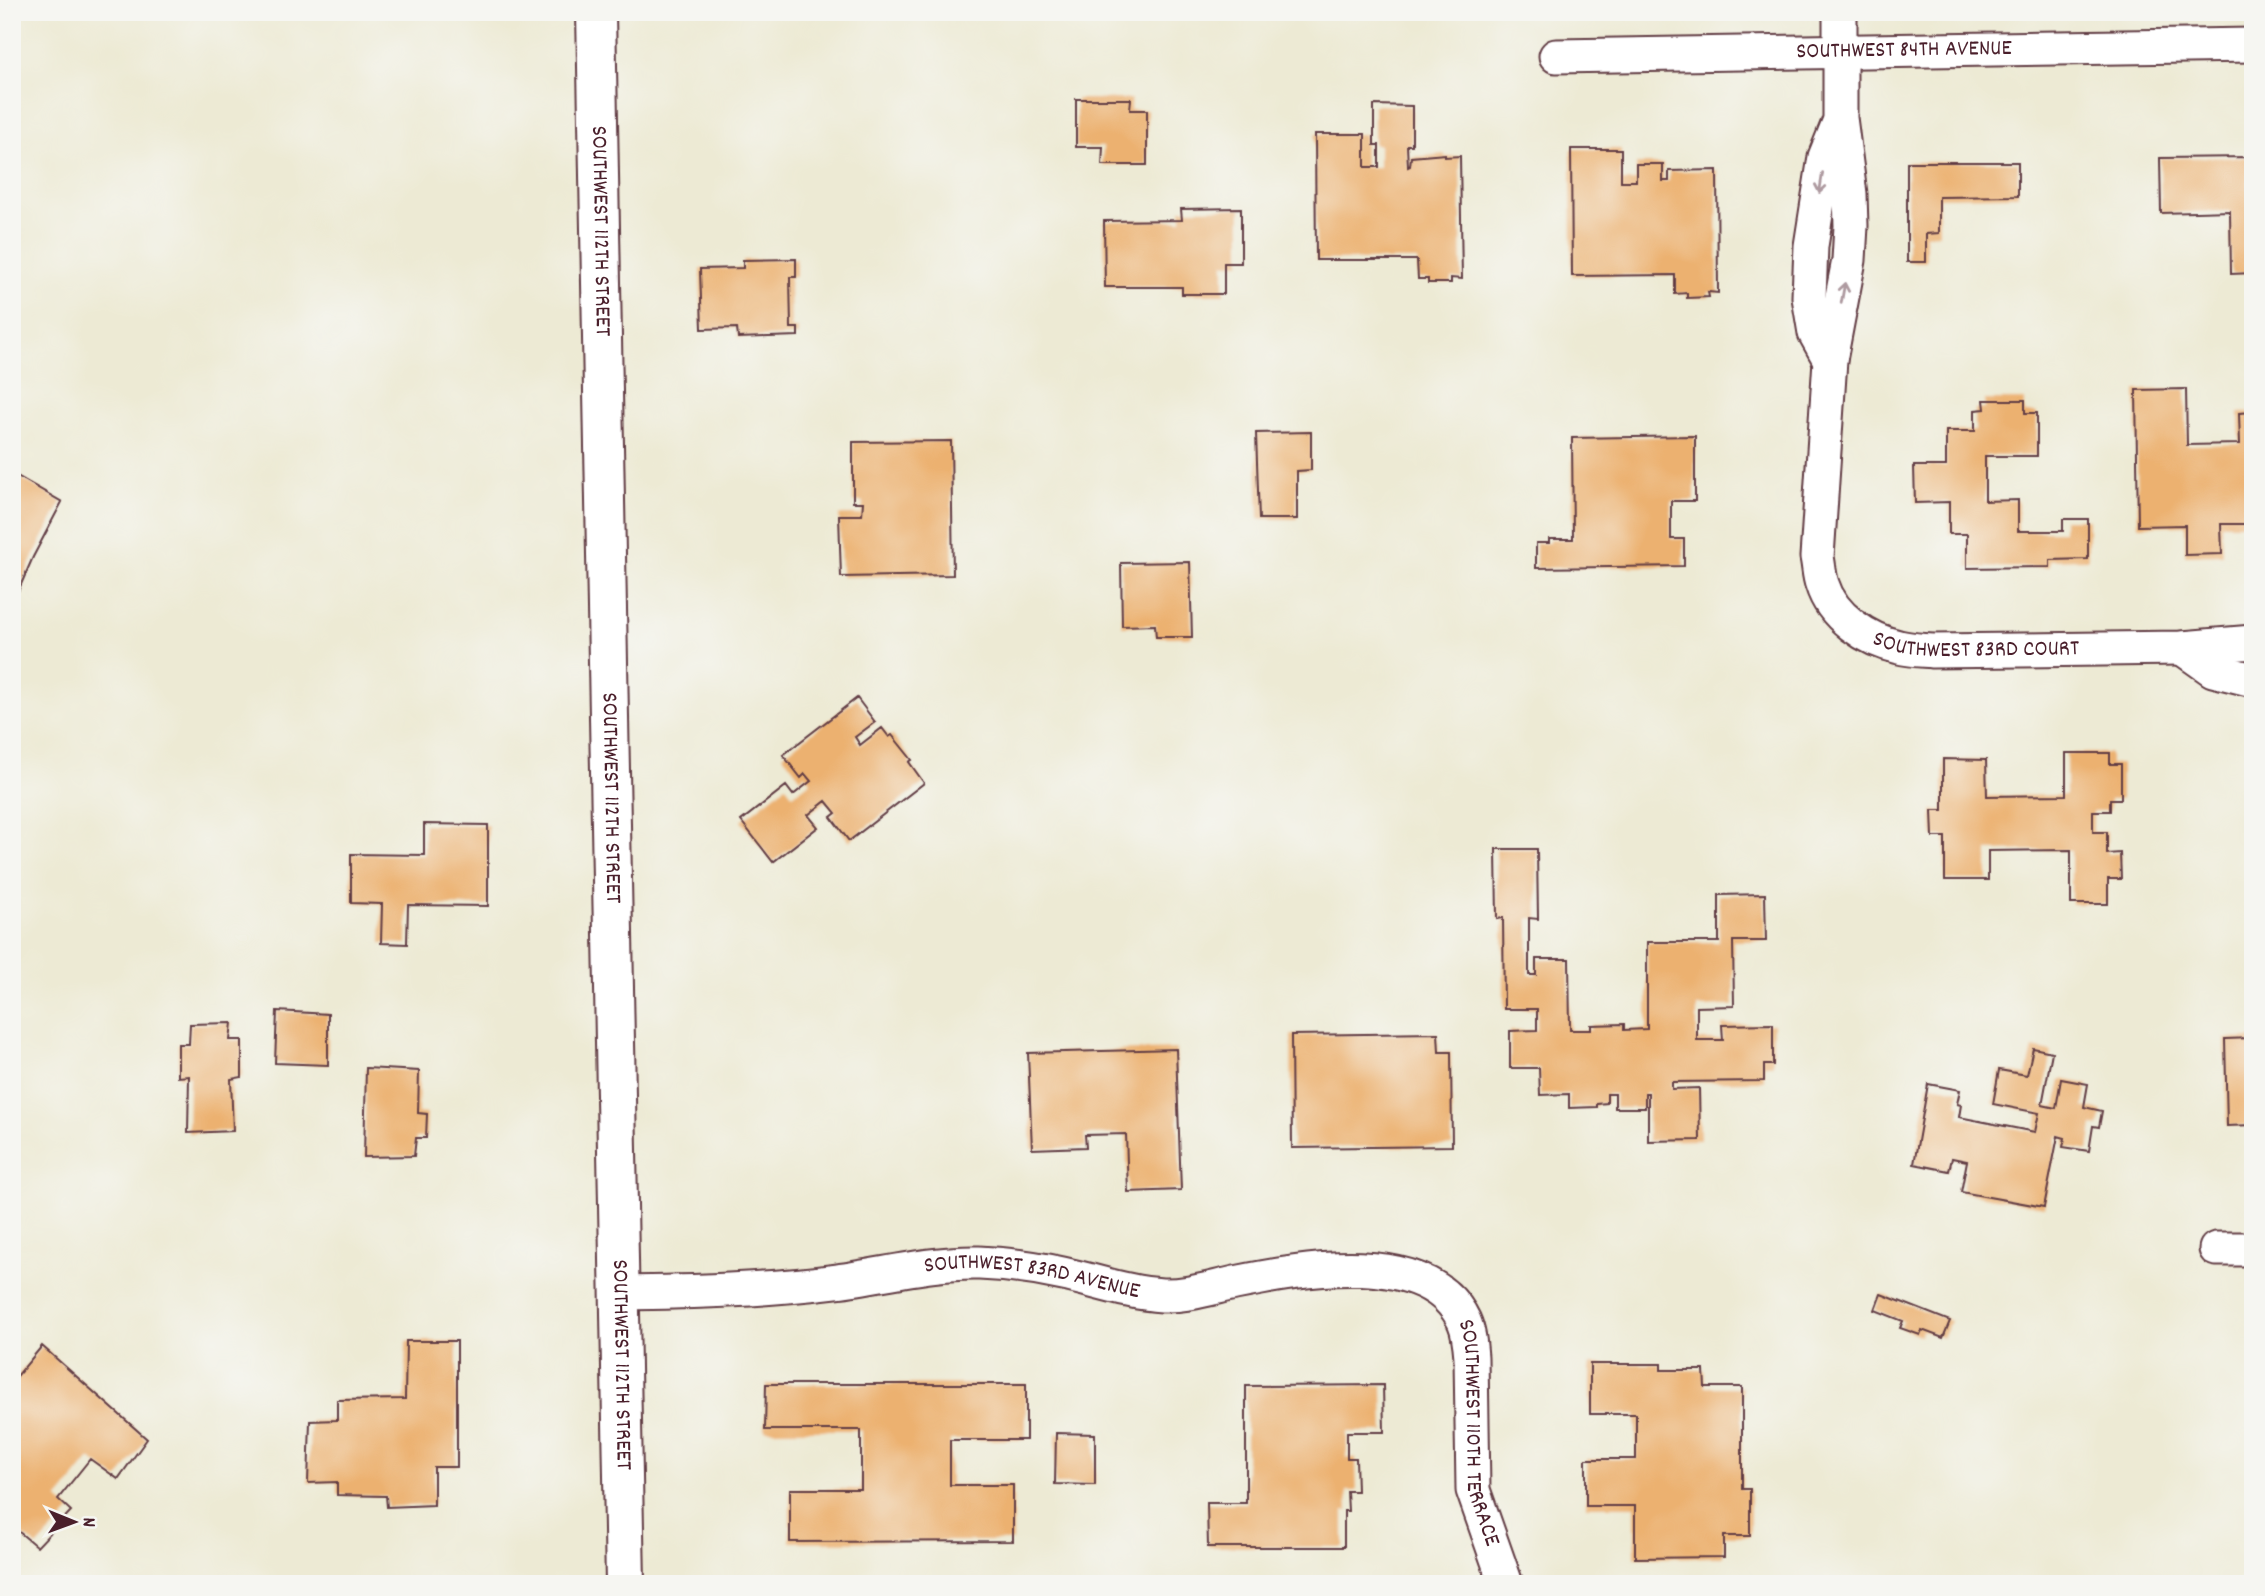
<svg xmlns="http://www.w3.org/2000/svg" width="2265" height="1596" viewBox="0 0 2265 1596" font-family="Dekko,sans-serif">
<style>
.building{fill:#ecb16f}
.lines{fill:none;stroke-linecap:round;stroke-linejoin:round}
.minor-casing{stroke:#623d44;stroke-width:37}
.secondary-casing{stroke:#623d44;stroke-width:42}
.minor{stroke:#fff;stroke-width:33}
.secondary{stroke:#fff;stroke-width:38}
.oneway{stroke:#ae9aa0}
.labels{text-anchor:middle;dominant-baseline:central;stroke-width:5;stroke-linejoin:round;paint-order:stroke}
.street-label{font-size:23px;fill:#4a1f2b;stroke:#f6f6f2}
</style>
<rect width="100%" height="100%" fill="#f6f6f2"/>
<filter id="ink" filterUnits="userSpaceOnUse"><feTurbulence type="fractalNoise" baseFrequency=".0143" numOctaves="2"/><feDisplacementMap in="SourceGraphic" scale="14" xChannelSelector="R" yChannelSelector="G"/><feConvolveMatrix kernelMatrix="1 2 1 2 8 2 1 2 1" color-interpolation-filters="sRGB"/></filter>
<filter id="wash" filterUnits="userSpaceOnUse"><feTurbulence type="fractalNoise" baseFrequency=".00686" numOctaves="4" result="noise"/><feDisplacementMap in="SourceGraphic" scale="28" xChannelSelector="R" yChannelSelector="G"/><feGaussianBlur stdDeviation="1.57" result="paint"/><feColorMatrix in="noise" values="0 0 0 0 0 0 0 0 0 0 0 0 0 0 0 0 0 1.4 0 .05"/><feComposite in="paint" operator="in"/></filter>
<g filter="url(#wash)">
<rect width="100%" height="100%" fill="#edead4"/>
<g id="blocks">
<!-- building -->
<path class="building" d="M 1076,99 L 1131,99 L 1130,110 L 1147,110 L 1147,165 L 1102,165 L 1103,147 L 1076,147 Z
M 1374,105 L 1412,106 L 1412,145 L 1407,145 L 1408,167 L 1410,166 L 1411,157 L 1445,154 L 1445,157 L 1460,156 L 1462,279 L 1451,278 L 1451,283 L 1428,283 L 1428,279 L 1418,279 L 1417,260 L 1316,260 L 1315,134 L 1365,134 L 1365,167 L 1379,167 L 1379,145 L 1374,145 Z
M 1571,149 L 1621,149 L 1621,181 L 1636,181 L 1636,164 L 1663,164 L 1663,181 L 1669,181 L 1669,171 L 1717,170 L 1718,293 L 1708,292 L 1709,297 L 1687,298 L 1687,293 L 1675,294 L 1675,275 L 1572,276 Z
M 2253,157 L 2253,273 L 2231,274 L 2230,211 L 2161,213 L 2160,158 Z
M 1907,162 L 2018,162 L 2018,196 L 1939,197 L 1939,233 L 1926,234 L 1926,262 L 1907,262 Z
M 1241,208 L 1241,263 L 1224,263 L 1224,294 L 1182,294 L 1182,287 L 1105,287 L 1104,221 L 1182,220 L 1181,209 Z
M 796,259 L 796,277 L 790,277 L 791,328 L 798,328 L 798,336 L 738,338 L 737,328 L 702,329 L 700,269 L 743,268 L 743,260 Z
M 2186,389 L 2187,445 L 2240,444 L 2239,413 L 2253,412 L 2253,524 L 2221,524 L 2222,554 L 2185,555 L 2185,525 L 2138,526 L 2136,390 Z
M 1984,400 L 2025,400 L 2025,413 L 2037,413 L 2037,456 L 1985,456 L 1985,501 L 2018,500 L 2018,531 L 2063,531 L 2063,519 L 2088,519 L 2088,559 L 2050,560 L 2050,567 L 1967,568 L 1967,534 L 1949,534 L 1949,502 L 1915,503 L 1914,466 L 1946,466 L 1946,431 L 1975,431 L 1975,410 L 1985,409 Z
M 1311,432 L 1311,470 L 1297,471 L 1297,519 L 1259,519 L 1256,433 Z
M 1695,436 L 1695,501 L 1671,501 L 1671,539 L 1684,539 L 1684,566 L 1536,568 L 1536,543 L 1549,543 L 1549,539 L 1573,539 L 1572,438 Z
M 951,441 L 953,575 L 841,577 L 839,515 L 862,515 L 863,502 L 853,502 L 853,442 Z
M 12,473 L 62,502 L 33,557 L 12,605 Z
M 1190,562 L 1192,637 L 1156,637 L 1155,625 L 1122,626 L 1121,563 Z
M 857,698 L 875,722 L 855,737 L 860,745 L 882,728 L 889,737 L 892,735 L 912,760 L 909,762 L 924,783 L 849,841 L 831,817 L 836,813 L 826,801 L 808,815 L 818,827 L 773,862 L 741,821 L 786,786 L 793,795 L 811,781 L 805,774 L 801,778 L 783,755 Z
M 2066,753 L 2110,753 L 2110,764 L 2121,764 L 2121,799 L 2110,799 L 2110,811 L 2093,811 L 2093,832 L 2107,832 L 2107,854 L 2120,853 L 2121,879 L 2108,879 L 2108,904 L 2071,904 L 2071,850 L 1988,851 L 1988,880 L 1945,880 L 1945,837 L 1933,837 L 1932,810 L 1943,810 L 1943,759 L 1986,760 L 1987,796 L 2066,795 Z
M 424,824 L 488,825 L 488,906 L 408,905 L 407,944 L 381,943 L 382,904 L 351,903 L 351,854 L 424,855 Z
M 1496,849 L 1537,849 L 1538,919 L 1529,918 L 1529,975 L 1536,975 L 1536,959 L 1569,959 L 1570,1030 L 1591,1030 L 1591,1025 L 1624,1024 L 1624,1030 L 1647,1029 L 1647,942 L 1719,942 L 1719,895 L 1765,894 L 1766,941 L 1733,941 L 1734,1006 L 1697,1007 L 1697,1040 L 1723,1040 L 1722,1025 L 1773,1024 L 1773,1065 L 1764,1065 L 1764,1081 L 1672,1082 L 1672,1089 L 1699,1088 L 1700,1140 L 1648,1141 L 1648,1093 L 1645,1093 L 1645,1108 L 1615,1108 L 1615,1094 L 1607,1094 L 1607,1103 L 1597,1104 L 1597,1107 L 1569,1108 L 1569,1094 L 1540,1095 L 1539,1068 L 1510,1068 L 1510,1031 L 1537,1030 L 1537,1009 L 1504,1009 L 1503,918 L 1497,919 Z
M 277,1011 L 328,1014 L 328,1065 L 275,1063 Z
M 232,1023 L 230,1040 L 242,1040 L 242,1077 L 231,1079 L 233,1131 L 188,1133 L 189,1076 L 178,1077 L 178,1044 L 189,1044 L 190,1024 Z
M 1438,1033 L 1439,1052 L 1451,1052 L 1452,1146 L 1292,1148 L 1291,1035 Z
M 2253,1038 L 2253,1125 L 2227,1126 L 2225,1039 Z
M 2033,1048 L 2052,1052 L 2042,1105 L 2056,1108 L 2061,1079 L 2088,1084 L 2084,1107 L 2102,1111 L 2099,1127 L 2093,1126 L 2089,1151 L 2063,1147 L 2065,1138 L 2058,1136 L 2044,1207 L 1961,1192 L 1967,1161 L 1952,1158 L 1949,1171 L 1914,1164 L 1928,1084 L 1960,1090 L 1957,1104 L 1961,1105 L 1959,1117 L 2035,1132 L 2039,1113 L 1993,1104 L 1999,1070 L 2027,1075 Z
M 1176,1049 L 1181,1190 L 1128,1192 L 1126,1134 L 1085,1135 L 1086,1147 L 1032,1149 L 1028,1053 Z
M 366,1068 L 419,1071 L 418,1113 L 427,1114 L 426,1138 L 416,1138 L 414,1156 L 364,1157 Z
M 1881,1294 L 1950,1321 L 1943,1338 L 1922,1330 L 1920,1335 L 1900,1328 L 1903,1321 L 1875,1310 Z
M 406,1341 L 457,1341 L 457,1467 L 434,1467 L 434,1505 L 387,1507 L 386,1496 L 337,1495 L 337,1482 L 308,1483 L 310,1421 L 337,1420 L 337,1400 L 405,1399 Z
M 42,1346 L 147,1439 L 118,1479 L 90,1459 L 58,1499 L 71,1511 L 37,1547 L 12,1526 L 12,1382 Z
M 1590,1364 L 1661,1364 L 1661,1370 L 1704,1370 L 1705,1387 L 1742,1387 L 1742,1489 L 1750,1489 L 1750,1536 L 1724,1536 L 1724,1557 L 1635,1558 L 1635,1506 L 1586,1506 L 1586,1459 L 1636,1459 L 1636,1414 L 1590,1414 Z
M 766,1384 L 1026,1384 L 1026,1440 L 950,1440 L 950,1485 L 1013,1485 L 1013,1541 L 790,1542 L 790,1489 L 861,1489 L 861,1430 L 765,1430 Z
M 1383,1385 L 1384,1432 L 1347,1432 L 1347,1458 L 1356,1458 L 1357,1491 L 1347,1491 L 1348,1511 L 1344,1511 L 1344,1547 L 1208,1547 L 1207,1503 L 1246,1503 L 1246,1386 Z
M 1056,1433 L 1095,1434 L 1095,1485 L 1055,1484 Z"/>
</g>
</g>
<g filter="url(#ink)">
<use href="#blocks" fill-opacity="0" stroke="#623d44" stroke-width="2"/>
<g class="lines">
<!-- minor casing -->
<g class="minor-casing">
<g id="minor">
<path id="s1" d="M 1840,12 L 1840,118 L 1850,194 L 1851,226 L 1849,260 L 1830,360 L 1817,557 C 1819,566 1819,576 1822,584 C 1832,617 1867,640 1899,647 C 1910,650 1921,650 1932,651 L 2182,648 L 2253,642"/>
<path id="s2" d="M 1556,56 L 2253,45"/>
<path d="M 1830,360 L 1815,333 L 1809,297 L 1811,246 L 1825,157 L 1838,125"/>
<path d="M 2182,648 L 2213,670 L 2253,680"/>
<path d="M 2216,1249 L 2253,1249"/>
<path id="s3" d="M 620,1293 C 693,1292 765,1290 837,1281 C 884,1275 931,1262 979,1263 C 1007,1264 1036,1268 1063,1274 C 1096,1281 1128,1293 1162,1295 C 1186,1296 1211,1288 1235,1283 C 1300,1270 1428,1245 1464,1321 C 1469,1332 1470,1345 1471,1357 L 1473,1490 L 1506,1584"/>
</g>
</g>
<!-- secondary casing -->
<g class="secondary-casing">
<g id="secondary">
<path id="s4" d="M 596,12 L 625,1584"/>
</g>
</g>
<!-- minor -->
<use href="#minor" class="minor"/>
<!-- secondary -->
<use href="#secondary" class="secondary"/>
</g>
<!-- one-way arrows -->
<defs><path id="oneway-shaft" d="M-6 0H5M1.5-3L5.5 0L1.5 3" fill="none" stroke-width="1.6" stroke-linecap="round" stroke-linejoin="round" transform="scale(1.75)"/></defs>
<g class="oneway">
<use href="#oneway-shaft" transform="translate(1821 183) rotate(99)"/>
<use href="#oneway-shaft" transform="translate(1843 293) rotate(-80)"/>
</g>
</g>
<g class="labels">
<!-- street labels -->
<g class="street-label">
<text stroke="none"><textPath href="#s2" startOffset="348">SOUTHWEST 84TH AVENUE</textPath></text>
<text stroke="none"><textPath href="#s4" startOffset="219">SOUTHWEST 112TH STREET</textPath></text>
<text stroke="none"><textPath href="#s1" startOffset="756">SOUTHWEST 83RD COURT</textPath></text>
<text stroke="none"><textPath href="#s4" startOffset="786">SOUTHWEST 112TH STREET</textPath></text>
<text stroke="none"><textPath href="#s3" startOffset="415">SOUTHWEST 83RD AVENUE</textPath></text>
<text stroke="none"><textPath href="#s4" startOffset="1353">SOUTHWEST 112TH STREET</textPath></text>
<text stroke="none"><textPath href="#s3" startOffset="984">SOUTHWEST 110TH TERRACE</textPath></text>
</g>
</g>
<!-- margin -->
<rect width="2265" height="1596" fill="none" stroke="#f6f6f2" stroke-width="42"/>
<!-- north arrow -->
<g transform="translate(74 1522) rotate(91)" stroke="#f6f6f2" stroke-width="5" paint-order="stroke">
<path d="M0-5L12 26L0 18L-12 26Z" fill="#4a1f2b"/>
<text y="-10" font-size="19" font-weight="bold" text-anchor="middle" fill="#4a1f2b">N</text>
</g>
</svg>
